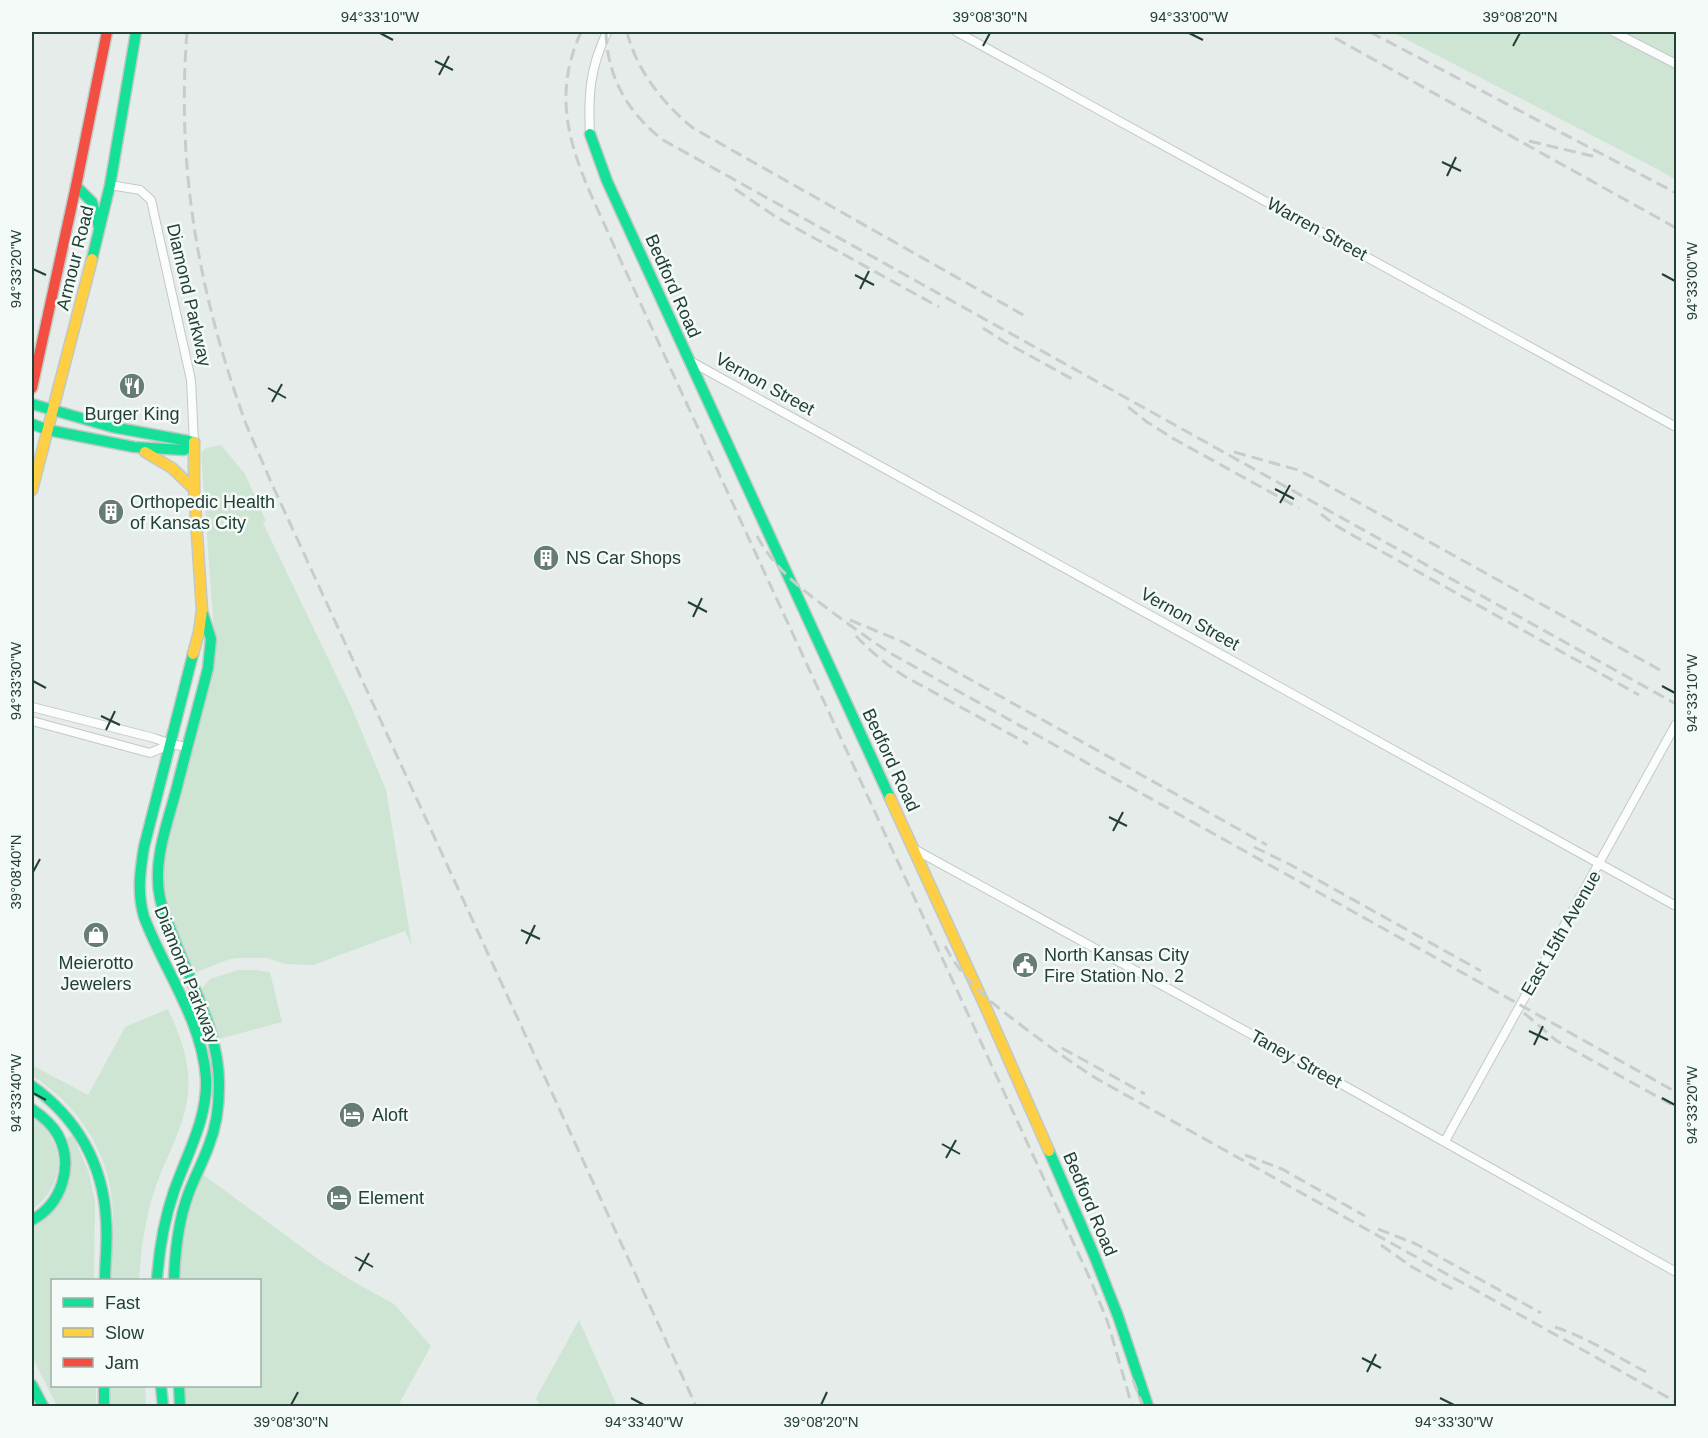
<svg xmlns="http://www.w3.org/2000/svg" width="1708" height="1438" viewBox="0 0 1708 1438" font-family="Helvetica,sans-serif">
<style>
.green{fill:#cfe5d4}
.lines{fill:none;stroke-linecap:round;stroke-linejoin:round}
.street-casing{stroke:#c3c9c6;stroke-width:10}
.fast-casing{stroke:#c1c9c6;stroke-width:13}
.slow-casing{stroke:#c1c9c6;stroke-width:13}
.jam-casing{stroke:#c1c9c6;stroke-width:13}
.street{stroke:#fbfcfc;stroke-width:8}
.fast{stroke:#16e098;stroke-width:10}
.slow{stroke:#ffcf43;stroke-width:10}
.jam{stroke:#f24e42;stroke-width:10}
.rail{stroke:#c7cdca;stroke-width:3;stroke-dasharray:12 6;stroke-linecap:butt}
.ticks{fill:none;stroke:#224035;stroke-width:2}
.labels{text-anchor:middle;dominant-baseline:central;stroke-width:5;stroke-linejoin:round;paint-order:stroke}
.street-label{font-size:18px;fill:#224035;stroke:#f4faf7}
.poi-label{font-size:18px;fill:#224035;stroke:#f4faf7;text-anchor:start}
.neatline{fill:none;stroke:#224035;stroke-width:2}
.ticks-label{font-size:15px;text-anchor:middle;fill:#224035}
</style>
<rect width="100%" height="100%" fill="#e6ece9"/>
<!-- green -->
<path class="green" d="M 1392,32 L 1676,32 L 1676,180 L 1661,171 Z
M 221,445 L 245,474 L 266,521 L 263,523 L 351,706 L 386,790 L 412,946 L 405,931 L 313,965 L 285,964 L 267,958 L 238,958 L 230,959 L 197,972 L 191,969 L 162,904 L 158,876 L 214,632 L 201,453 L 206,448 Z
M 238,970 L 256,970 L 270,972 L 282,1022 L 219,1039 L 201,995 L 202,988 L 210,979 Z
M 168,1009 C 176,1027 184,1045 187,1065 C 195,1113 169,1147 155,1189 C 145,1219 141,1249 139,1280 L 111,1280 C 111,1254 115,1227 112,1201 C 107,1149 76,1103 32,1076 L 32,1065 L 88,1095 L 125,1027 Z
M 32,1117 C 68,1142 66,1185 32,1210 Z
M 73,1135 L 89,1173 L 95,1202 L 94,1280 L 52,1280 L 52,1386 L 96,1386 L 96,1406 L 57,1406 L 32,1357 L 32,1226 L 49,1215 L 67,1138 Z
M 201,1173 L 318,1259 L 349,1279 L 394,1304 L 431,1346 L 398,1406 L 183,1406 L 182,1386 L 260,1386 L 260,1280 L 175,1280 L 186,1213 Z
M 579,1320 L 617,1406 L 540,1406 L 536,1398 Z
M 108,1386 L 145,1386 L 146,1406 L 109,1406 Z"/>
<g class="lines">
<!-- street casing -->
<g class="street-casing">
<path id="street" d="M 957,32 L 1676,427
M 1614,32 L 1676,64
M 590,134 C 588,94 590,68 607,32
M 110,185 L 140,190 L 151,200 L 191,380 L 194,442
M 690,361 L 1676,906
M 32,707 L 154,738 L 171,744 L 187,747
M 32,721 L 150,753 L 171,744
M 914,849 L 1320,1072 L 1676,1272
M 1445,1141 L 1676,724"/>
</g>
<!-- fast casing -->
<g class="fast-casing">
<path id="fast" d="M 590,134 L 607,181 L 890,798
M 76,186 L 92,202 L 99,227
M 92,259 L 110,185 L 136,32
M 32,404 L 112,427 L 194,442
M 32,424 L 48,430 L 134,447 L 184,450 L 194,442
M 32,1086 C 77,1118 103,1164 106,1219 C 108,1240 105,1260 105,1280
M 32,1109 C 42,1116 52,1124 58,1135 C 74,1165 62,1204 32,1220
M 1049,1151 L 1094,1255 L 1118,1316 L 1148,1406
M 157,1280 C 159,1250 164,1220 174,1191 C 187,1154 208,1118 206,1078 C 202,1020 164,970 144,917 C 137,893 140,871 144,847 L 193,654
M 174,1280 C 175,1251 178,1222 188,1195 C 194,1178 203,1162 209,1145 C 216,1127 219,1107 219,1087 C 220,1030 188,980 170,928 C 166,918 162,908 160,898 C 152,861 168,822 177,787 C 187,747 198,708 208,668 L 211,639 L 203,614
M 32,1385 L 43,1406
M 104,1386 L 104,1406
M 161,1386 L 163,1406
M 179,1386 L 180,1406"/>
</g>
<!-- slow casing -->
<g class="slow-casing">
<path id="slow" d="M 145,452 L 172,468 L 194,489
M 32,490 L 92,259
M 193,654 L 199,632 L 202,610 L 194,489 L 194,442
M 890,798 L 986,1008 L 1049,1151"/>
</g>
<!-- jam casing -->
<g class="jam-casing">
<path id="jam" d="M 32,388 L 76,186 L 107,32"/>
</g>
<!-- street -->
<use href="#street" class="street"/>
<!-- fast -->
<use href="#fast" class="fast"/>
<!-- slow -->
<use href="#slow" class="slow"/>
<!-- jam -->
<use href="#jam" class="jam"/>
<!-- rail -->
<path class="rail" d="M 187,32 C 176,169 199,295 246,424 C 254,443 263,463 271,482 L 696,1406
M 581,32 C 544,112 583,175 615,248 L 1091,1281 L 1108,1323 L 1132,1406
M 606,32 C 607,77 628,113 663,140 L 1676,704
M 627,32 C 636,69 663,104 693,128 L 1025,316
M 1370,32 L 1676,193
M 1335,38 L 1676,228
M 1529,141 L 1596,157
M 735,189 L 776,217 L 939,307
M 983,328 L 1003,341 L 1074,380
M 1128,407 L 1147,422 L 1174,439 L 1299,508
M 1234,452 L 1298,470 L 1318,480 L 1660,670
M 1321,514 L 1335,525 L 1354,536 L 1639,695
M 757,536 C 775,569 799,587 828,609 C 848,624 869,639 890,653 L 1676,1092
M 850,620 L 903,642 L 1267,845
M 856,636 C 871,652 886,664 904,676 L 1028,744
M 1254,847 L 1291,865 L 1481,971
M 945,946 C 965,984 992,1003 1026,1029 C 1050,1047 1073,1064 1099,1080 L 1676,1402
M 1524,1013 L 1557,1041 L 1676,1107
M 1062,1048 L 1145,1094
M 1245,1155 L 1282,1169 L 1365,1216
M 1378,1229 L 1416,1244 L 1541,1313
M 1381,1245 L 1412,1267 L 1454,1290
M 1555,1327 C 1587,1338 1616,1356 1646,1372
M 1133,1380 L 1143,1406"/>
</g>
<!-- ticks -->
<path class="ticks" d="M 380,33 L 393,40M 1189,33 L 1203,40M 983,46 L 990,33M 1513,46 L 1520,33M 435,61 L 453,70M 439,75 L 449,56M 1442,162 L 1461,171M 1447,176 L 1456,157M 33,269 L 46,275M 1662,274 L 1675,281M 855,275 L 874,285M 860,289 L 869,271M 268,388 L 286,398M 272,402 L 282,384M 1275,489 L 1294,499M 1280,503 L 1290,485M 688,602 L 707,612M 693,617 L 702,598M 33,681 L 46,688M 1662,686 L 1675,693M 101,716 L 120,725M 106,730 L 115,711M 1109,817 L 1127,826M 1113,831 L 1123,812M 33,872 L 40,859M 521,930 L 540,939M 526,944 L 535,925M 1529,1031 L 1548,1040M 1534,1045 L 1543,1026M 33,1093 L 46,1100M 1662,1098 L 1675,1105M 942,1144 L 960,1154M 946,1158 L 956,1140M 355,1257 L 373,1267M 359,1271 L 369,1253M 1362,1358 L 1381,1368M 1367,1372 L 1376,1354M 631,1398 L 644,1405M 1440,1398 L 1454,1405M 291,1405 L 298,1392M 821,1405 L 827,1392"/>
<!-- icons -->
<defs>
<g id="restaurant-disc" transform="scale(1.35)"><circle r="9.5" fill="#677c74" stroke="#f4faf7"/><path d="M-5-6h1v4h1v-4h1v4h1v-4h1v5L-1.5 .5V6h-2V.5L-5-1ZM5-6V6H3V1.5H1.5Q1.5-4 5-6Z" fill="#fff"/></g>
<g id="building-disc" transform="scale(1.35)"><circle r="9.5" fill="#677c74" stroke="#f4faf7"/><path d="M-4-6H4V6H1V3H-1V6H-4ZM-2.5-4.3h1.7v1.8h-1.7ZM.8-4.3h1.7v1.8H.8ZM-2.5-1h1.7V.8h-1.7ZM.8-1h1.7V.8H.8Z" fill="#fff"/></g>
<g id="shop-disc" transform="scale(1.35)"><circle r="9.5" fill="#677c74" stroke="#f4faf7"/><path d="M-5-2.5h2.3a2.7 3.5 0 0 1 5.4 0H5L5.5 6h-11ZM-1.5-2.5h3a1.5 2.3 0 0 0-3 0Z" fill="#fff"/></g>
<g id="civic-disc" transform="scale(1.35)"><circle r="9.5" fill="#677c74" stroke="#f4faf7"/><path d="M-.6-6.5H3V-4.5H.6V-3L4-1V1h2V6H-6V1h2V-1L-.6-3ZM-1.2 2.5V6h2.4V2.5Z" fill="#fff"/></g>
<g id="hotel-disc" transform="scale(1.35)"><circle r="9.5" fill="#677c74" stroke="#f4faf7"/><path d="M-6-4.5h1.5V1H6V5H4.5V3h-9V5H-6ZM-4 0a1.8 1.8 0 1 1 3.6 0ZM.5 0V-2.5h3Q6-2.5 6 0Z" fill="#fff"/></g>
</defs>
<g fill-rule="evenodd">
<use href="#restaurant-disc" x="132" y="386"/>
<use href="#building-disc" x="111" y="512"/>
<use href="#building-disc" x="546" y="558"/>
<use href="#shop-disc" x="96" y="935"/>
<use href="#civic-disc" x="1025" y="965"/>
<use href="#hotel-disc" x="352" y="1115"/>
<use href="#hotel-disc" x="339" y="1198"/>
</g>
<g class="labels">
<!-- street labels -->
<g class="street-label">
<text transform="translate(1317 229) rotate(29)">Warren Street</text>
<text transform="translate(75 258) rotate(-76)">Armour Road</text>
<text transform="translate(673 286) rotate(66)">Bedford Road</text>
<text transform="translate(189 295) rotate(77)">Diamond Parkway</text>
<text transform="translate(765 384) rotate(29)">Vernon Street</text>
<text transform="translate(1190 619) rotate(29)">Vernon Street</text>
<text transform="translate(891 760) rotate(65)">Bedford Road</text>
<text transform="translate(1561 933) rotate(-60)">East 15th Avenue</text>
<text transform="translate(187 975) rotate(68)">Diamond Parkway</text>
<text transform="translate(1296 1059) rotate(29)">Taney Street</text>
<text transform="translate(1090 1204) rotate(67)">Bedford Road</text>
</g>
<!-- poi labels -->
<g class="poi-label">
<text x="132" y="414" text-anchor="middle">Burger King</text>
<text x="130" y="502">Orthopedic Health<tspan x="130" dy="21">of Kansas City</tspan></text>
<text x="566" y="558">NS Car Shops</text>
<text x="1044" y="955">North Kansas City<tspan x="1044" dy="21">Fire Station No. 2</tspan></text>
<text x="96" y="963" text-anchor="middle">Meierotto<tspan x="96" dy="21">Jewelers</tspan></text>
<text x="372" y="1115">Aloft</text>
<text x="358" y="1198">Element</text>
</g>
</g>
<!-- border -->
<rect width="1708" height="1438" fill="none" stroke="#f4faf7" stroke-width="66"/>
<!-- legend -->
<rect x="51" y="1279" width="210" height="108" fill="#f4faf7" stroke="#a0b0a9" stroke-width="1.5"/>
<rect x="63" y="1298" width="30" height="9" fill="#16e098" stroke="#a0b0a9" stroke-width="1.5"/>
<text x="105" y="1309" font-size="18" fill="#224035">Fast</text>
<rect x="63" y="1328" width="30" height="9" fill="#ffcf43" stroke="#a0b0a9" stroke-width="1.5"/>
<text x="105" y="1339" font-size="18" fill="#224035">Slow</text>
<rect x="63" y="1358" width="30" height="9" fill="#f24e42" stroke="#a0b0a9" stroke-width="1.5"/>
<text x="105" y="1369" font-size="18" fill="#224035">Jam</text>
<rect x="33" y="33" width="1642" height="1372" class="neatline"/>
<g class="ticks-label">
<text x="380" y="22">94°33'10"W</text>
<text x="990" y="22">39°08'30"N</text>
<text x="1189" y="22">94°33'00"W</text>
<text x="1520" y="22">39°08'20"N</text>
<text transform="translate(16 269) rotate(-90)" y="5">94°33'20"W</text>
<text transform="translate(1692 281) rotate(-90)" y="5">94°33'00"W</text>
<text transform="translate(16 681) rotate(-90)" y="5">94°33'30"W</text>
<text transform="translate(1692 693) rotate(-90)" y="5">94°33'10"W</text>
<text transform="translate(16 872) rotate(-90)" y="5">39°08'40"N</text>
<text transform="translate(16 1093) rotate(-90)" y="5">94°33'40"W</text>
<text transform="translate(1692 1105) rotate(-90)" y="5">94°33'20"W</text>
<text x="291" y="1427">39°08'30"N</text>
<text x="644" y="1427">94°33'40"W</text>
<text x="821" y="1427">39°08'20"N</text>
<text x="1454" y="1427">94°33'30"W</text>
</g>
</svg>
